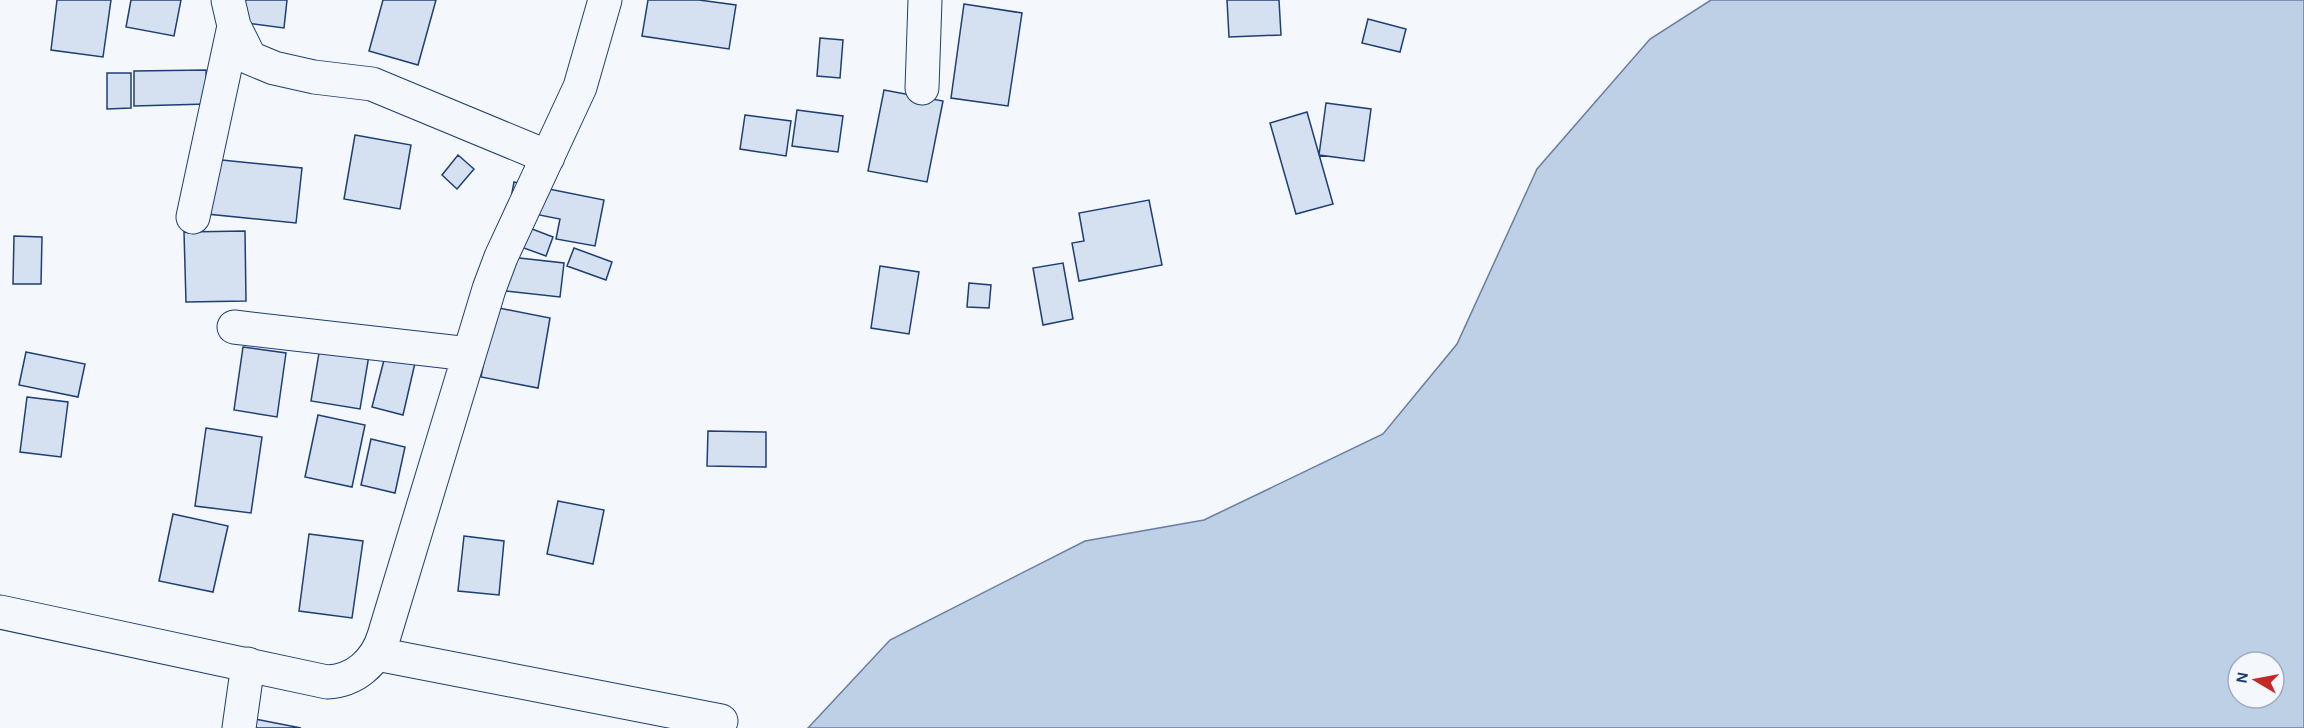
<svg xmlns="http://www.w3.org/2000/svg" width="2304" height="728" viewBox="0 0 2304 728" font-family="'Alegreya Sans',sans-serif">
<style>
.water{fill:#bed0e5;stroke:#687fa3;stroke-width:1.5;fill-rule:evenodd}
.building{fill:#d5e0f0;stroke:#1d3f73;stroke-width:1.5}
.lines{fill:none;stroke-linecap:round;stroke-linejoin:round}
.minor-casing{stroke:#1d3f73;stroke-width:35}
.minor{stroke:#f4f7fb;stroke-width:33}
</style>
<rect width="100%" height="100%" fill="#f4f7fb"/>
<!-- water -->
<path class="water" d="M 1711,0 L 2304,0 L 2304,728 L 808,728 L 890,640 L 1085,541 L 1204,520 L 1383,434 L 1457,344 L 1537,169 L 1650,39 ZM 2238,662 L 2274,662 L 2274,698 L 2238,698 Z"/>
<!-- building -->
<path class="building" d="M 57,0 L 111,0 L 103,57 L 51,50 Z
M 131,0 L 181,0 L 174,36 L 126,27 Z
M 240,0 L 287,0 L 284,28 L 238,22 Z
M 383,0 L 436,0 L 418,65 L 369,51 Z
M 648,0 L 699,0 L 736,5 L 729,49 L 642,36 Z
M 1227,0 L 1279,0 L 1281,35 L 1229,37 Z
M 964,4 L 1022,13 L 1008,106 L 951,98 Z
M 1368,19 L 1406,29 L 1400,52 L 1362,43 Z
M 820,38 L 843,40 L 840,78 L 817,76 Z
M 206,70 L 207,104 L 134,106 L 134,71 Z
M 107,73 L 131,73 L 131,108 L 107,109 Z
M 884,90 L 943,101 L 927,182 L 868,171 Z
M 1326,103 L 1371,109 L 1364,161 L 1319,155 Z
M 797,110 L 843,116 L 838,152 L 792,146 Z
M 1307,112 L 1333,204 L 1296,214 L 1270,123 Z
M 745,115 L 791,121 L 786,156 L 740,149 Z
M 355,135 L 411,145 L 400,209 L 344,199 Z
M 458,155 L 474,169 L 457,189 L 442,175 Z
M 212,159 L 302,168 L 296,223 L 207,214 Z
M 514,182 L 604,200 L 595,246 L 556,239 L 560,219 L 509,209 Z
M 1149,200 L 1162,265 L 1079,281 L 1072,243 L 1084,241 L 1079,213 Z
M 506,219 L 553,237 L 546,256 L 499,239 Z
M 245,231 L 246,301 L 186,302 L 184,232 Z
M 14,236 L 42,237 L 41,284 L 13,284 Z
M 574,248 L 612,262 L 606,280 L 567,266 Z
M 491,255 L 564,263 L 560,297 L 487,289 Z
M 1063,263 L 1073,319 L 1043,325 L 1033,268 Z
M 880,266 L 919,272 L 909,334 L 871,328 Z
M 969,283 L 991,285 L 989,308 L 967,307 Z
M 494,307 L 550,318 L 538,388 L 481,377 Z
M 243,347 L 286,353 L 277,417 L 234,410 Z
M 320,347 L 369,355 L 360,409 L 311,401 Z
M 26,352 L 85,364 L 78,397 L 19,385 Z
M 385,356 L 415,363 L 403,415 L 372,407 Z
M 27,397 L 68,402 L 61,457 L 20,452 Z
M 318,415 L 365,425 L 352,487 L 305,477 Z
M 206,428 L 262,437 L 251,513 L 195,506 Z
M 708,431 L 766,432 L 766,467 L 707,466 Z
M 371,439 L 405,447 L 395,493 L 361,485 Z
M 558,501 L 604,510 L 593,564 L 547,554 Z
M 173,514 L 228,526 L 213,592 L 159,581 Z
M 309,534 L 363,541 L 352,618 L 299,611 Z
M 464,536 L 504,541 L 499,595 L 458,591 Z
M 255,719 L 301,728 L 253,728 Z"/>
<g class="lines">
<!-- minor casing -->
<g class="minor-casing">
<path id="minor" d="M 228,0 L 234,26 L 250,58 L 274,68 L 314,77 L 372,84 L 548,157
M 922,88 L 925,0
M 193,217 L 234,26
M 234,327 L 469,354
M 0,612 L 327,682 C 355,681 376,662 384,636 L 489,289 L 501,257 L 580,87 L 605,0
M 377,654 L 721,721
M 239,728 L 248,664"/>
</g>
<!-- minor -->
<use href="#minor" class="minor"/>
</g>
<!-- north arrow -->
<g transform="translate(2256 680) rotate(280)"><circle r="28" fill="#f4f7fb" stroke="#9eadc5" stroke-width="1.5"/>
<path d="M0-4.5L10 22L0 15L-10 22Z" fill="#c62828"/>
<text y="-9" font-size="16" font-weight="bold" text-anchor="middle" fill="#1d3f73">N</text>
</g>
</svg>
